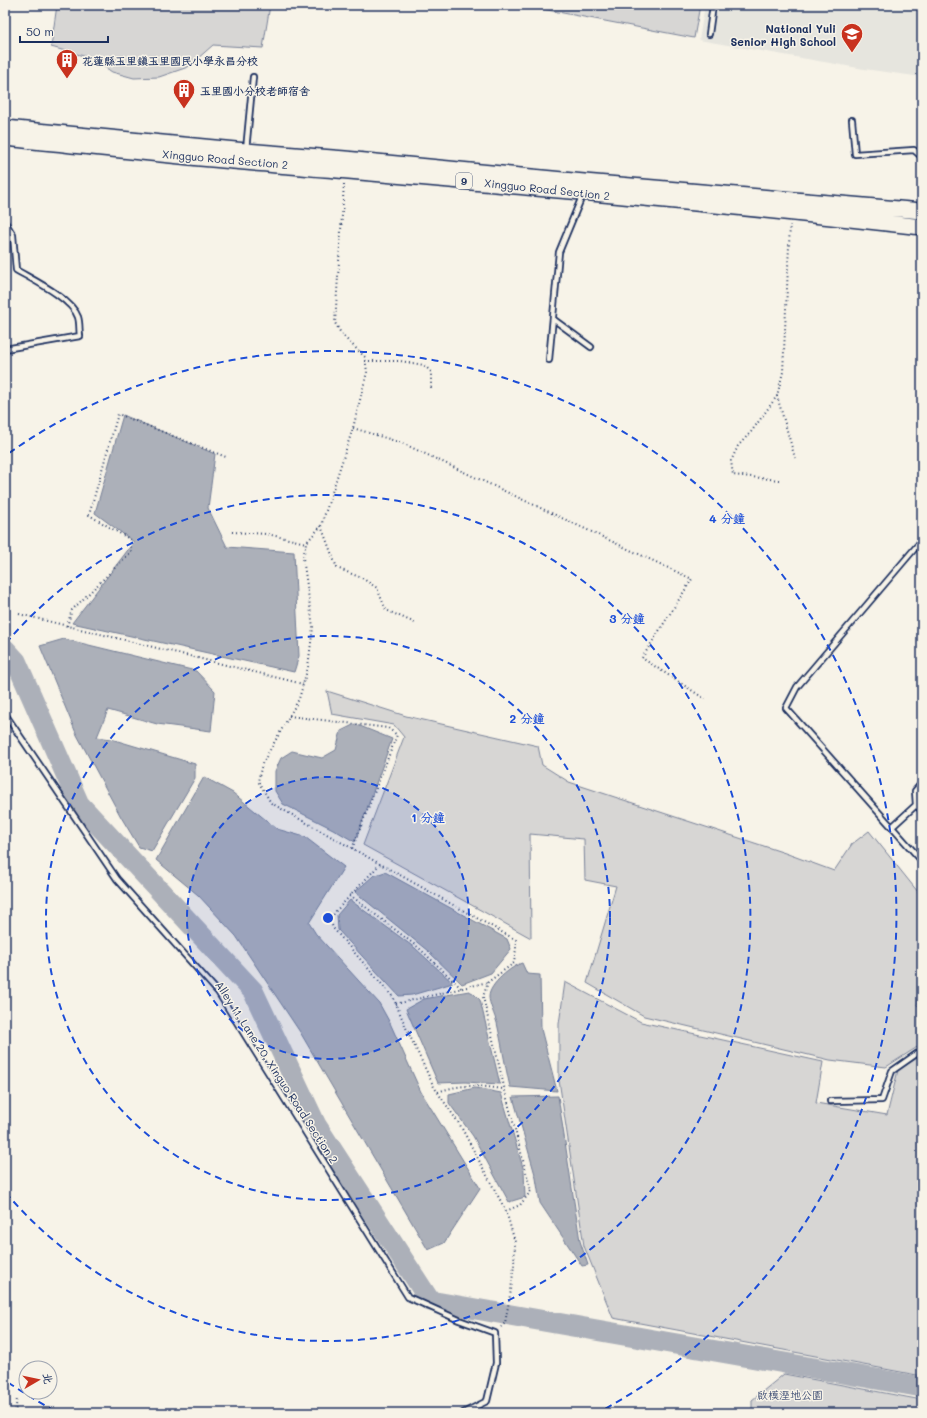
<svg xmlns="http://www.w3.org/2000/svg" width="927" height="1418" viewBox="0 0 927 1418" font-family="Mali,'LXGW WenKai TC',sans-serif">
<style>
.built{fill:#e6e5de}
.green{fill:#d7d6d4;stroke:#798299}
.water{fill:#acb0b9;stroke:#727c95}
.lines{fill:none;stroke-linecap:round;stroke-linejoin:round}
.river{stroke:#acb0b9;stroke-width:21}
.service-casing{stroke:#1b2f5e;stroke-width:8}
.primary-casing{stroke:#1b2f5e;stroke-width:18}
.path{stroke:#1b2f5e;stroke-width:2;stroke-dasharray:1 3;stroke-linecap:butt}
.service{stroke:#f7f3e8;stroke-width:4.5}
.primary{stroke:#f7f3e8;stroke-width:15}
.ring{fill:none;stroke:#1d4ed8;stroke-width:2;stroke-dasharray:7 5}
.labels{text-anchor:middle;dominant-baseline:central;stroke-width:3;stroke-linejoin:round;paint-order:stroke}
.shield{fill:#f7f3e8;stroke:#5d6a87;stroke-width:1}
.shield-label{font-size:10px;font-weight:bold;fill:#1b2f5e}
.poi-label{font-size:11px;font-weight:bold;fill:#1b2f5e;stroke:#f7f3e8;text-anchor:start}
.street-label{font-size:11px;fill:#1b2f5e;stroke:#f7f3e8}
.park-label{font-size:11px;fill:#415076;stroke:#f7f3e8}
.centre{fill:#1d4ed8;stroke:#f7f3e8;stroke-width:2}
.ring-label{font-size:12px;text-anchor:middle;font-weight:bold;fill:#1d4ed8;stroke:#f7f3e8;stroke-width:3;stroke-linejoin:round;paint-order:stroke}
</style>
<rect width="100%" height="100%" fill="#f7f3e8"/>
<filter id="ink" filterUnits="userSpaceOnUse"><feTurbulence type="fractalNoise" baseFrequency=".025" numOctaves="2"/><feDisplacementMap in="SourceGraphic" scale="8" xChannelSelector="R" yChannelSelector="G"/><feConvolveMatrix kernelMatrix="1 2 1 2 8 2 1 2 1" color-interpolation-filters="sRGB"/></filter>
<g filter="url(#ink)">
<!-- built -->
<path class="built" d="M 705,5 L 922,5 L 922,77 L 864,69 L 699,40 Z"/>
<!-- green -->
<path class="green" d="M 57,5 L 270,5 L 263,48 L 213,45 L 188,67 L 159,77 L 134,78 L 112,72 L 91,58 L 51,47 Z
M 521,5 L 700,5 L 694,38 Z
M 327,691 L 406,716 L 538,746 L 542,765 L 569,782 L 785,853 L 834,871 L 852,844 L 869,831 L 922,897 L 922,984 L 917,1005 L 922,1009 L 922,1044 L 886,1067 L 830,1060 L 644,1016 L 587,983 L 616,886 L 585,880 L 584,839 L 530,834 L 531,938 L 363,845 L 404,737 L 394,725 L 332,714 Z
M 565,982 L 641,1022 L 823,1062 L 816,1103 L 887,1115 L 898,1070 L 922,1055 L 922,1376 L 613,1318 L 584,1246 L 559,1080 L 559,1024 Z
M 784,1374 L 922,1400 L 922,1413 L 752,1413 L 752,1400 Z"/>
<!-- water -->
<path class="water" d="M 123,415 L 215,454 L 208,508 L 227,547 L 294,552 L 299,656 L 294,672 L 72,623 L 134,542 L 95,513 Z
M 64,639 L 196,671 L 215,691 L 211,731 L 157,724 L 108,710 L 97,737 L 111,739 L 195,764 L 195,778 L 152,851 L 139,847 L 121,817 L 76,733 L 40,646 Z
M 355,724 L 392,739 L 355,842 L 333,829 L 283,804 L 275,791 L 275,771 L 281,758 L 292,751 L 322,758 L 336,750 L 341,731 Z
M 204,777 L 233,793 L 277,829 L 305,837 L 344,867 L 309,923 L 316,934 L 379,1003 L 390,1023 L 421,1092 L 480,1188 L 444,1243 L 428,1250 L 300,1032 L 236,936 L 198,895 L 156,860 Z
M 385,872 L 507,939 L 511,949 L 491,973 L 462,984 L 428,951 L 355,892 L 373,876 Z
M 350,900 L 415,948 L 453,983 L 412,995 L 399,996 L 338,930 L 337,915 Z
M 522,963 L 527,974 L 540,975 L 541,1029 L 557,1091 L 510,1087 C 505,1066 502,1044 497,1023 C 495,1016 489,1003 489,997 C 489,984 512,966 522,963 Z
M 469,991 L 473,993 L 480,1000 L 500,1084 L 465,1082 L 438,1083 L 406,1009 L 424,999 Z
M 475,1088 L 501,1093 L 524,1171 L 525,1197 L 509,1202 L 473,1136 L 449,1103 L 449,1094 Z
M 558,1096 L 580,1241 L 588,1265 L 582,1266 L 540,1203 L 536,1178 L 513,1097 Z"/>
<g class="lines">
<!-- river -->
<path class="river" d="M 5,649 L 16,661 L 79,804 L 253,991 L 316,1125 L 430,1301 L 922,1387"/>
<!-- service casing -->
<g class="service-casing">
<path id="service" d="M 709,34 L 713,5
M 852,120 L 855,154 L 914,150 L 922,157
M 246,150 L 253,77
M 5,222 L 13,235 L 16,270 C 33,280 71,298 78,317 C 80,323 79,330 80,336 L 5,349
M 553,319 L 591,347
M 549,360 L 559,252 L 583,194
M 922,540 L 797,687 L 786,708 L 922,861
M 5,714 L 117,879 L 218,992 L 408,1297 L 459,1320 L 495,1333 L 496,1363 L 487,1401 L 463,1413
M 922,783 L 915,791 L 916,805 L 922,811
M 892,827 L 916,805
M 830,1101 L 882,1100 L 892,1071 L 922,1050"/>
</g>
<!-- primary casing -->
<g class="primary-casing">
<path id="primary" d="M 5,128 L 246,151 L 345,159 L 584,182 L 922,211
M 5,138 C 85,146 165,155 245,162 C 471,182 697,201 922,227"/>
</g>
<!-- path -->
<path class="path" d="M 344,184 L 335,323 L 342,335 L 365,357 L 367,372 L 353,428 L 321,526 L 306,543 L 303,558 L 313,627 L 308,667 L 299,699 L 262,764 L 258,781 L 271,803 L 516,940 L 516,949 L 514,963 L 488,982 L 483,997 L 506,1095 L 531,1191 L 520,1205 L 506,1211
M 365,361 L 400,361 L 424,365 L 431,372 L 431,388
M 777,396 L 795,458
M 353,428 L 402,443 L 692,579 L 642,658 L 705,699
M 779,480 L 733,475 L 731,461 L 738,446 L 751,432 L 777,396 L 783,372 L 790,225
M 321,526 L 337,568 L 362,578 L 377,588 L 386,610 L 415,623
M 232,532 L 267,534 L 306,543
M 19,614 L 303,684
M 67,626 L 72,610 L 131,552 L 131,540 L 89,515 L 118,414 L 226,457
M 289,716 L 388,728 L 397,735 L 352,849
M 380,864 L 334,913 L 331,922 L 333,928 L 393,997 L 407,1030 L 434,1087 L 460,1125 L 506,1211 L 515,1242 L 514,1265 L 511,1290 L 505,1323 L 501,1327
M 350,895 L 419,948 L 461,988
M 396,1004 L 488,982
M 438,1092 C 462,1083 479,1086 504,1089
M 15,1413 L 17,1399"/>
<!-- service -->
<use href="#service" class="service"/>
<!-- primary -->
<use href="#primary" class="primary"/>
</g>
</g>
<!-- distance rings -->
<circle cx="328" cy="918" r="141" fill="#1d4ed8" fill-opacity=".12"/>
<g class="ring">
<circle cx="328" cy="918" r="141"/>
<circle cx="328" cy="918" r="282"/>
<path d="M6 643A423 423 0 1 1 6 1193"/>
<path d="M55 1411A564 564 0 0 1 9 1383M9 453A564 564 0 1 1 601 1411"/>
</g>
<!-- icons -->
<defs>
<g id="school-pin" transform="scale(1.15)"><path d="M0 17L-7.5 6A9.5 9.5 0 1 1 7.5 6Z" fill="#c8321e" stroke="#f7f3e8"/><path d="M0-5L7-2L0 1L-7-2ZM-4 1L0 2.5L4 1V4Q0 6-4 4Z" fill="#fff"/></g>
<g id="building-pin" transform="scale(1.15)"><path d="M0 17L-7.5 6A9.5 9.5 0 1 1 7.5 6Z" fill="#c8321e" stroke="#f7f3e8"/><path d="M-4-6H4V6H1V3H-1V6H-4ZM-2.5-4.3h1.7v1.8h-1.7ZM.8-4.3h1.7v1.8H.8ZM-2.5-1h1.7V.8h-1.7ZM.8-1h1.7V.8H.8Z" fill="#fff"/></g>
</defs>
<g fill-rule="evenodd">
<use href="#school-pin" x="852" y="34"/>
<use href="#building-pin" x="67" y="60"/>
<use href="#building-pin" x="184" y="90"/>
</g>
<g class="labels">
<!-- shield labels -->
<rect class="shield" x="456" y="173" width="16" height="16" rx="3"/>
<g class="shield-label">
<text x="464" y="181">9</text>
</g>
<!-- poi labels -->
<g class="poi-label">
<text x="836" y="28" text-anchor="end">National Yuli<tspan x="836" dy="13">Senior High School</tspan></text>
<text x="82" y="60">花蓮縣玉里鎮玉里國民小學永昌分校</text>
<text x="200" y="90">玉里國小分校老師宿舍</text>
</g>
<!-- street labels -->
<g class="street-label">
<text transform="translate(225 159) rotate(5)">Xingguo Road Section 2</text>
<text transform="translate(547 189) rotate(6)">Xingguo Road Section 2</text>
<text transform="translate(277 1072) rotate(57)">Alley 11, Lane 20, Xinguo Road Section 2</text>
</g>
<!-- park labels -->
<g class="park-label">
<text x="790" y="1394">啟模溼地公園</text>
</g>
</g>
<circle cx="328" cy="918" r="6" class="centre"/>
<g class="ring-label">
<text x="727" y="523">4 分鐘</text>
<text x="627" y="623">3 分鐘</text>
<text x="527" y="723">2 分鐘</text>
<text x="428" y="822">1 分鐘</text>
</g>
<!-- margin -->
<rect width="927" height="1418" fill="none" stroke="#f7f3e8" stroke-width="20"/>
<rect x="10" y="10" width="907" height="1398" fill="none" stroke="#1b2f5e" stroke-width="1.5" filter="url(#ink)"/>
<!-- north arrow -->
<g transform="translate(38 1380) rotate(81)"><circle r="19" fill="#f7f3e8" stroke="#9fa5b1"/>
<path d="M0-3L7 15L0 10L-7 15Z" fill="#c8321e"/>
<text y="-6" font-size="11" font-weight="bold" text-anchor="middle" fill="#1b2f5e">北</text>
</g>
<!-- scale -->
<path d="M20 36v6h88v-6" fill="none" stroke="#1b2f5e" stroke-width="2"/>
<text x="26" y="36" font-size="12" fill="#1b2f5e" stroke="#f7f3e8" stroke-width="3" paint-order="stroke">50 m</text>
</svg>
